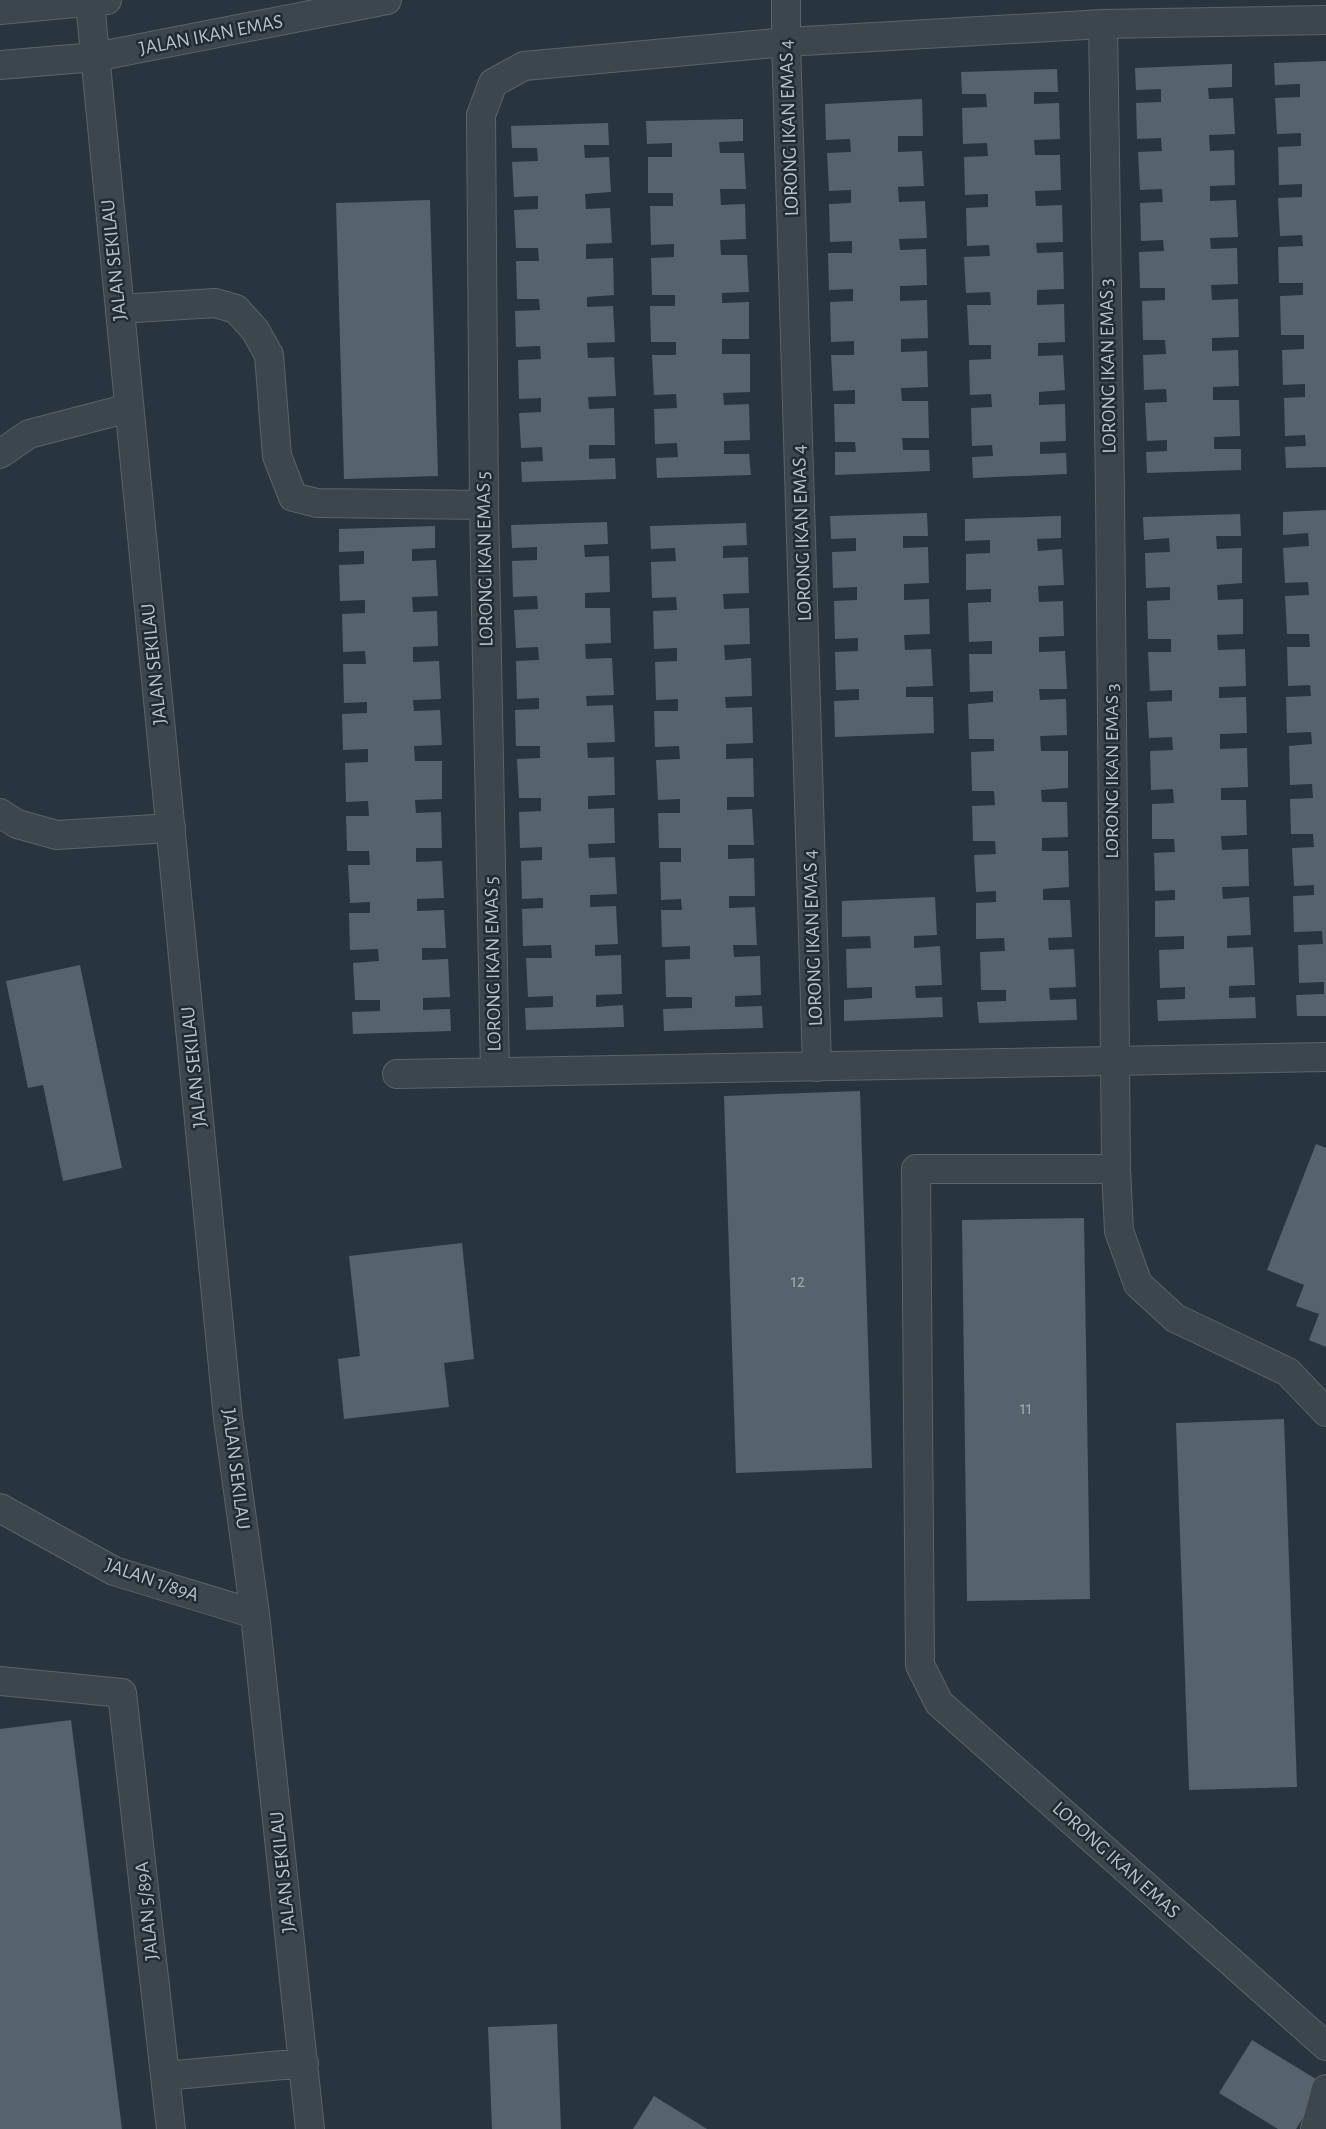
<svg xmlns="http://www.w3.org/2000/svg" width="1326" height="2129" viewBox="0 0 1326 2129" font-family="'Alegreya Sans',sans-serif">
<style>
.building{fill:#56636d}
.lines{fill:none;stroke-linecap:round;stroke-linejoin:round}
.minor-casing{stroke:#59646c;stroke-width:30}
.minor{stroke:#3b464e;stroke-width:28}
.labels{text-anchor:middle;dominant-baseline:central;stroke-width:5;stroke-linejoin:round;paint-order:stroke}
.number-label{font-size:18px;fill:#a0aab2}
.street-label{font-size:20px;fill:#b8c1c9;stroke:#202b33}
</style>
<rect width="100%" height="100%" fill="#28353e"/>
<!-- building -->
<path class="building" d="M 1326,61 L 1326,467 L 1286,468 L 1285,447 L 1306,446 L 1305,435 L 1285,436 L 1284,398 L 1305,397 L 1305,384 L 1283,385 L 1282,350 L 1304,349 L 1304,335 L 1281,335 L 1280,296 L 1303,295 L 1303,283 L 1279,283 L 1278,247 L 1303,246 L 1302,235 L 1280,236 L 1278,198 L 1302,197 L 1302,184 L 1279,185 L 1278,147 L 1301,146 L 1301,133 L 1277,134 L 1275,98 L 1300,97 L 1300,84 L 1275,85 L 1274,63 Z
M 1232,64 L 1232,87 L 1208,88 L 1209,99 L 1233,98 L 1235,134 L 1209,135 L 1210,151 L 1234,150 L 1235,185 L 1210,186 L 1210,201 L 1236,200 L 1238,237 L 1210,238 L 1211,249 L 1237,248 L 1238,284 L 1211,285 L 1212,300 L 1238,299 L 1239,337 L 1212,338 L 1212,351 L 1238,350 L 1239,386 L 1213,387 L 1213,400 L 1239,400 L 1240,436 L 1214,437 L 1214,449 L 1241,449 L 1241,470 L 1147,473 L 1146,452 L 1167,451 L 1167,440 L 1147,441 L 1145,403 L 1167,402 L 1166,389 L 1144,390 L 1143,355 L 1166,354 L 1165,340 L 1143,340 L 1142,301 L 1165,300 L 1165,288 L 1140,288 L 1139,252 L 1164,251 L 1163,240 L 1141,241 L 1140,203 L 1163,202 L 1162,189 L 1140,190 L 1138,152 L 1162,151 L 1161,138 L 1137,139 L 1136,103 L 1161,102 L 1161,89 L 1136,90 L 1135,68 Z
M 1057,69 L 1058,92 L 1034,92 L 1034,104 L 1059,103 L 1060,139 L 1034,140 L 1035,155 L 1060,155 L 1061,190 L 1035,191 L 1036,206 L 1062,205 L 1063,242 L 1036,243 L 1037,253 L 1063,252 L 1064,289 L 1037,290 L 1037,305 L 1064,304 L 1065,342 L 1038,343 L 1038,356 L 1063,355 L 1065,390 L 1039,392 L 1039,405 L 1065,404 L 1066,441 L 1040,442 L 1040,454 L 1066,453 L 1067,474 L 973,478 L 972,457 L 993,456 L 992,445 L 972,446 L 971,408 L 992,407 L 991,394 L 970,395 L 969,360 L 991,359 L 991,345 L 969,345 L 967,305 L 991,305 L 990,292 L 966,293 L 964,257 L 990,256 L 989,245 L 967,246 L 966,208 L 988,207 L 988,194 L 965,195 L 964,157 L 988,156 L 987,143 L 963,144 L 962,108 L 987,107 L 986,94 L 962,94 L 961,72 Z
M 922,99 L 923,136 L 898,136 L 898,152 L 922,151 L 924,186 L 898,187 L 899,202 L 925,201 L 927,238 L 899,239 L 900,250 L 926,249 L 927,285 L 900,286 L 900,301 L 927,300 L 928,338 L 901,339 L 901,352 L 927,351 L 928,387 L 901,388 L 902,401 L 928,401 L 929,438 L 902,438 L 903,450 L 929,450 L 930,471 L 835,475 L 835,452 L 856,452 L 855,442 L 835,442 L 834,404 L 855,404 L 855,390 L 833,391 L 831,355 L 854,355 L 854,341 L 831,342 L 830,302 L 853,301 L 853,289 L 829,290 L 828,253 L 852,253 L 852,241 L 830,242 L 829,204 L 851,203 L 851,190 L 829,191 L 827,153 L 851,152 L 850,139 L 826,140 L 825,104 Z
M 743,119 L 743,141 L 719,142 L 720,153 L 744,153 L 746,189 L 720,189 L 721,205 L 745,204 L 746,239 L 720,240 L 721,255 L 747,255 L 749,292 L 722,293 L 722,303 L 749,302 L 749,339 L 722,339 L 722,354 L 750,354 L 750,392 L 723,393 L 724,405 L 749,404 L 750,440 L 724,441 L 724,454 L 749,454 L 751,475 L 657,478 L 656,458 L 678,457 L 677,443 L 655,444 L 654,409 L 677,408 L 676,394 L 654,395 L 652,355 L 676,355 L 676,342 L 651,342 L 650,306 L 675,306 L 675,295 L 652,295 L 651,258 L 674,257 L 674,244 L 651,245 L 650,206 L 673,206 L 673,193 L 648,193 L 648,157 L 672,157 L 672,143 L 647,144 L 646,121 Z
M 608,123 L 609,145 L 584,145 L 585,158 L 609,157 L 611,192 L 585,194 L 586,209 L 610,208 L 612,243 L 586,244 L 586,259 L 613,258 L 614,295 L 587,297 L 587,307 L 613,306 L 615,342 L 587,343 L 588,358 L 614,357 L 616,396 L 588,397 L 589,409 L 614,408 L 615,445 L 589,445 L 589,459 L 615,458 L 616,479 L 522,482 L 521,462 L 543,461 L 542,447 L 521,448 L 519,413 L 541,412 L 541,398 L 519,399 L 518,360 L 541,359 L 540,346 L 516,347 L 515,311 L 540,310 L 539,299 L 517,299 L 516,261 L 539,261 L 538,248 L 516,248 L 514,210 L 538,209 L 538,196 L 514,197 L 512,162 L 538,161 L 537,148 L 512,148 L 511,126 Z
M 430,200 L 438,476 L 344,479 L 336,203 Z
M 1326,510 L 1326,1016 L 1297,1016 L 1296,995 L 1324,994 L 1324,982 L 1299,983 L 1298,945 L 1323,944 L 1322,931 L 1294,932 L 1293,896 L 1314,895 L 1314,885 L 1294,886 L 1292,848 L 1314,847 L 1313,834 L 1291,834 L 1290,799 L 1313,798 L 1312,784 L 1290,785 L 1289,746 L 1312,744 L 1311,732 L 1287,733 L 1286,697 L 1311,696 L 1310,685 L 1288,686 L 1287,647 L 1310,647 L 1309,634 L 1287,634 L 1285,596 L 1309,595 L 1308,582 L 1285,583 L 1283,548 L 1309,546 L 1308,533 L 1283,535 L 1283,512 Z
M 927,513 L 928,536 L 903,536 L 903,548 L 928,547 L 929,583 L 904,584 L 904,600 L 929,599 L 930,634 L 904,635 L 905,650 L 931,649 L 933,686 L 906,687 L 906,697 L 933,697 L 934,733 L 835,737 L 834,701 L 859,700 L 859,689 L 836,690 L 835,652 L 858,651 L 858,638 L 835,639 L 834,601 L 857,600 L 857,587 L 833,588 L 832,552 L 856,551 L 856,538 L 831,539 L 830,516 Z
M 1240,514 L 1241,536 L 1216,536 L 1217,549 L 1242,548 L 1242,583 L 1217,585 L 1218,600 L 1243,599 L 1243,634 L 1217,635 L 1218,650 L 1245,649 L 1246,686 L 1219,687 L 1219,698 L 1246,697 L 1247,733 L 1220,734 L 1220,749 L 1247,748 L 1248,787 L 1221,788 L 1221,800 L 1246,800 L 1247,835 L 1221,836 L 1222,850 L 1248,849 L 1249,886 L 1222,887 L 1223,899 L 1249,897 L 1251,935 L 1227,936 L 1227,948 L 1253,947 L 1255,985 L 1229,986 L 1229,998 L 1255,997 L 1256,1018 L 1158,1021 L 1157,1000 L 1185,999 L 1185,987 L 1160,988 L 1159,950 L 1184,949 L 1184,936 L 1155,937 L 1155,901 L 1175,900 L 1175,890 L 1155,891 L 1154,853 L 1175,852 L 1174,839 L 1152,839 L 1152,804 L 1174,803 L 1173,789 L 1151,790 L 1150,751 L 1173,750 L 1172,737 L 1149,738 L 1147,702 L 1172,701 L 1172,690 L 1150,691 L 1148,652 L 1171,652 L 1171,639 L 1148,639 L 1147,601 L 1170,600 L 1170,587 L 1146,588 L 1145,553 L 1170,552 L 1169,538 L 1144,540 L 1143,517 Z
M 1061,516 L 1061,538 L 1037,539 L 1038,551 L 1062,549 L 1064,585 L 1038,586 L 1039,602 L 1063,601 L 1064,636 L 1039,637 L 1039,652 L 1065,651 L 1067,689 L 1039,689 L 1040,700 L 1066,699 L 1067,735 L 1040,736 L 1041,751 L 1068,751 L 1068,788 L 1041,790 L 1042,802 L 1067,802 L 1068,837 L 1042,838 L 1042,851 L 1068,851 L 1069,887 L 1043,889 L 1043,900 L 1070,900 L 1072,937 L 1048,938 L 1049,950 L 1074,949 L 1076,987 L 1049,988 L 1050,1000 L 1076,999 L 1077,1020 L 979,1023 L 977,1002 L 1006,1001 L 1006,990 L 981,990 L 980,952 L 1005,951 L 1004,938 L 976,939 L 976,903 L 996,902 L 996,891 L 976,892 L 974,855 L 996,854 L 995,841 L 973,841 L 972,806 L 995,805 L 994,791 L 972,791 L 971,752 L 994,751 L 994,739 L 969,739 L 968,704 L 993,702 L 993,691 L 970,692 L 969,654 L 992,654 L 992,641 L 969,642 L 968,603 L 991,602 L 991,589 L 966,590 L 966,554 L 990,553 L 990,540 L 965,541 L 965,519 Z
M 607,522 L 608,544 L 584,545 L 585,557 L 609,556 L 610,592 L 585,593 L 585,608 L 610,608 L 611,643 L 585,644 L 586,659 L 612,658 L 614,695 L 586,696 L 587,706 L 613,705 L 615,742 L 587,743 L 588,758 L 614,757 L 615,795 L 588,796 L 588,809 L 614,808 L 615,843 L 588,844 L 589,858 L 615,857 L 617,894 L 590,895 L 590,907 L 616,906 L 618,944 L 595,945 L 595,956 L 621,955 L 622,994 L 596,995 L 596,1007 L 623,1005 L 624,1027 L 526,1030 L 525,1008 L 553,1007 L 553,996 L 528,997 L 526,958 L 552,958 L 551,945 L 523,946 L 522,909 L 543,908 L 543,898 L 522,899 L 521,861 L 542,860 L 542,847 L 520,848 L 519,812 L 541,811 L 541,798 L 519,798 L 517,759 L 540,758 L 540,746 L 516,746 L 515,710 L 539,709 L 539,698 L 517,699 L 516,661 L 539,660 L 538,647 L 516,648 L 514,610 L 538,609 L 537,596 L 513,597 L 512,561 L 537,560 L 537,547 L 512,548 L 511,525 Z
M 746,523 L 747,545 L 723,546 L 723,558 L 748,557 L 749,593 L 723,594 L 724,609 L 749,608 L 750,644 L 724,645 L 725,660 L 751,658 L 752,696 L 725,697 L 726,708 L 752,707 L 753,743 L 726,744 L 726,759 L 753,758 L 754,797 L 727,797 L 727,810 L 752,809 L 754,845 L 728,845 L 728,859 L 754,858 L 755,896 L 729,896 L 729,908 L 755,907 L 757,945 L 733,945 L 734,957 L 760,956 L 761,995 L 735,996 L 735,1007 L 762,1006 L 763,1028 L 664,1031 L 663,1009 L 692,1008 L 692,997 L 666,997 L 665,960 L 690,959 L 690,946 L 662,947 L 661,910 L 682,910 L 681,899 L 661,900 L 660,862 L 681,862 L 681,848 L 659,848 L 658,813 L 680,813 L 680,799 L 658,800 L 656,760 L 680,759 L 679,746 L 655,747 L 654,711 L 678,711 L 678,699 L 656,700 L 655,662 L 677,661 L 677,648 L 654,649 L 653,611 L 677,610 L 676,597 L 652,598 L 651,562 L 676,561 L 675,548 L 651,549 L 650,526 Z
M 435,526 L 435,548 L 412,549 L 412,561 L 436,560 L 438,596 L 412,597 L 413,612 L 437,611 L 438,646 L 413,647 L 413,662 L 439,661 L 441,699 L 413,700 L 414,711 L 440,710 L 442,745 L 414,746 L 415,761 L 442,761 L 442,799 L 415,800 L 416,813 L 441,812 L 442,848 L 416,848 L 416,862 L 442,861 L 444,898 L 417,899 L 417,911 L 444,910 L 446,948 L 422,948 L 422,960 L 448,959 L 450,997 L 423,998 L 423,1010 L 450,1009 L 451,1031 L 353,1034 L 352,1012 L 380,1011 L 380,1000 L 355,1000 L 353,963 L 379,961 L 378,949 L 350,950 L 349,913 L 370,913 L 370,902 L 350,903 L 348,865 L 370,865 L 369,851 L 347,851 L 346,816 L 369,816 L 368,801 L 346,802 L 345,763 L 368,762 L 368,749 L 343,750 L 342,714 L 367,713 L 367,702 L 344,703 L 343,664 L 366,664 L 365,651 L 343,652 L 342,614 L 365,613 L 365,600 L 340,601 L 339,565 L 364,564 L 364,551 L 339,552 L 339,529 Z
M 935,897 L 937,935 L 914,936 L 914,948 L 940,946 L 942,985 L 915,986 L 916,998 L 942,997 L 943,1017 L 844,1021 L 844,1000 L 872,998 L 872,987 L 847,988 L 846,949 L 871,948 L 870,936 L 842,937 L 842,901 Z
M 80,965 L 122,1168 L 63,1181 L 43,1085 L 28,1088 L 6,981 Z
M 860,1091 L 872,1468 L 736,1473 L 724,1096 Z
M 1316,1144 L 1326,1148 L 1326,1347 L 1309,1340 L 1319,1314 L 1296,1306 L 1304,1285 L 1267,1270 Z
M 1084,1218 L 1090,1599 L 967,1601 L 962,1220 Z
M 462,1243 L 474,1359 L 444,1363 L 449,1407 L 344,1419 L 338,1359 L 360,1356 L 349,1256 Z
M 1284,1419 L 1297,1787 L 1189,1790 L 1176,1423 Z
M 71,1720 L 122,2129 L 0,2129 L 0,1729 Z
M 557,2024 L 561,2129 L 492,2129 L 488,2027 Z
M 1252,2040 L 1324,2084 L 1296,2129 L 1278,2129 L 1219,2093 Z
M 654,2096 L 707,2129 L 633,2129 Z"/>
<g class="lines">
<!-- minor casing -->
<g class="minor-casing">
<path id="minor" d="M 786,0 L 786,42 L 817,1067
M 90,3 L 228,1418 L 255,1614 L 310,2129
M 0,10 L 107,0
M 1103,24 L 1110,493 L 1116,1169 L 1119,1231 L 1138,1284 L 1175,1318 L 1288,1372 L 1326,1412
M 0,65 L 95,57 L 387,0
M 120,309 L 215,303 L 236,309 L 255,330 L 269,355 L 277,456 L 293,497 L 317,503 L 484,505
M 0,454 L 29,434 L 129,408
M 0,813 L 17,824 L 57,835 L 171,828
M 495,1072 L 484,505 L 481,115 L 493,83 L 524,66 L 786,42 L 1103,24 L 1326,20
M 397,1074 L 1326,1057
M 1116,1169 L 916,1169 L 920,1665 L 939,1703 L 1326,2046
M 0,1508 L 114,1571 L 255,1614
M 0,1681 L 122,1693 L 171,2129
M 165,2076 L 304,2063
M 1315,2129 L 1326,2089"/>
</g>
<!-- minor -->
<use href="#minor" class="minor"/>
</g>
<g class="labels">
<!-- number labels -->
<g class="number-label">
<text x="798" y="1282">12</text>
<text x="1026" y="1409">11</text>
</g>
<!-- street labels -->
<g class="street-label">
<text transform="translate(211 35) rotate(-11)">JALAN IKAN EMAS</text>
<text transform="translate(789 128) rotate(-92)">LORONG IKAN EMAS 4</text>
<text transform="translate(114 260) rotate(-96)">JALAN SEKILAU</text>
<text transform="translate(1108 366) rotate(-91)">LORONG IKAN EMAS 3</text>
<text transform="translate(802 533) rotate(-92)">LORONG IKAN EMAS 4</text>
<text transform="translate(485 559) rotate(-91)">LORONG IKAN EMAS 5</text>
<text transform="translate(154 664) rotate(-96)">JALAN SEKILAU</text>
<text transform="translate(1112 771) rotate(-90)">LORONG IKAN EMAS 3</text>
<text transform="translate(813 938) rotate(-92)">LORONG IKAN EMAS 4</text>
<text transform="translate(493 964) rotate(-91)">LORONG IKAN EMAS 5</text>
<text transform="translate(194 1067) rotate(-96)">JALAN SEKILAU</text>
<text transform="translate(236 1469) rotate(83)">JALAN SEKILAU</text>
<text transform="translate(152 1580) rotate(19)">JALAN 1/89A</text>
<text transform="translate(1116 1860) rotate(42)">LORONG IKAN EMAS</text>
<text transform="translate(283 1872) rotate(-96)">JALAN SEKILAU</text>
<text transform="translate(147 1911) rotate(-96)">JALAN 5/89A</text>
</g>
</g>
</svg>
